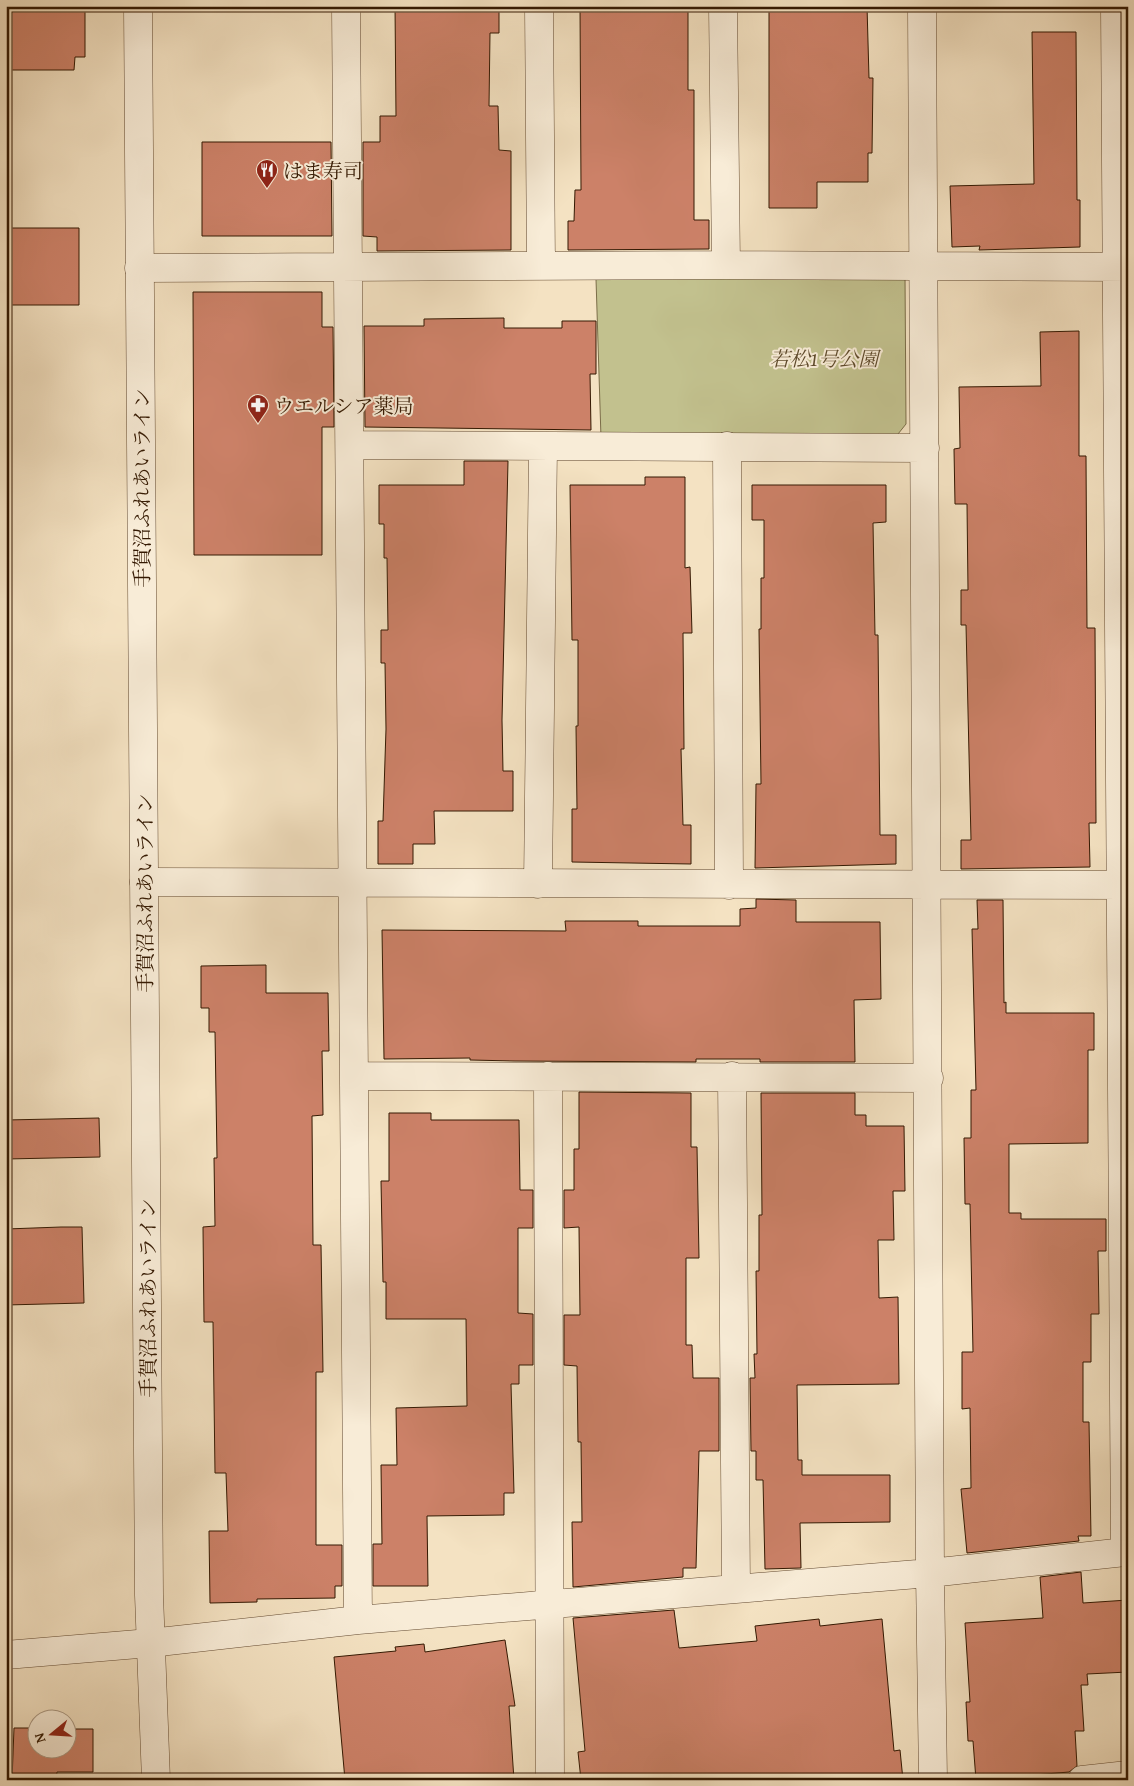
<svg xmlns="http://www.w3.org/2000/svg" width="1134" height="1786" viewBox="0 0 1134 1786" font-family="'Gentium Book Plus','Noto Serif JP',serif">
<style>
.green{fill:#c2c18e;stroke:#7b6d48}
.building{fill:#cc8168;stroke:#341902}
.lines{fill:none;stroke-linecap:round;stroke-linejoin:round}
.minor-casing{stroke:#644b32;stroke-width:29}
.tertiary-casing{stroke:#644b32;stroke-width:29}
.minor{stroke:#f8ecd7;stroke-width:28}
.tertiary{stroke:#f8ecd7;stroke-width:28}
.labels{text-anchor:middle;dominant-baseline:central;stroke-width:4;stroke-linejoin:round;paint-order:stroke}
.poi-label{font-size:20px;fill:#341902;stroke:#f8ecd7;text-anchor:start}
.park-label{font-size:20px;font-style:italic;fill:#5f4b2c;stroke:#f8ecd7}
.street-label{font-size:20px;fill:#341902;stroke:#f8ecd7}
</style>
<rect width="100%" height="100%" fill="#f4e2c2"/>
<filter id="stains"><feTurbulence type="fractalNoise" baseFrequency=".004" numOctaves="4"/><feColorMatrix values="0 0 0 0 .2 0 0 0 0 .09 0 0 0 0 .02 0 0 0 .5 -.17"/></filter>
<radialGradient id="worn" r=".72"><stop offset=".6" stop-color="#630" stop-opacity="0"/><stop offset="1" stop-color="#630" stop-opacity=".3"/></radialGradient>
<!-- green -->
<path class="green" d="M 905,276 L 906,424 L 894,439 L 601,438 L 596,279 Z"/>
<!-- building -->
<path class="building" d="M 6,6 L 85,6 L 85,57 L 75,57 L 74,70 L 6,70 Z
M 395,6 L 499,6 L 499,33 L 490,33 L 489,106 L 498,106 L 499,150 L 511,151 L 511,250 L 377,251 L 377,237 L 363,236 L 363,142 L 380,142 L 380,116 L 396,116 Z
M 580,6 L 688,6 L 688,90 L 694,90 L 694,220 L 709,220 L 709,249 L 568,250 L 568,221 L 574,221 L 575,190 L 581,190 Z
M 769,6 L 867,6 L 869,78 L 873,78 L 872,153 L 868,153 L 868,182 L 817,182 L 817,208 L 769,208 Z
M 1032,32 L 1076,32 L 1077,200 L 1080,200 L 1080,247 L 979,250 L 980,246 L 952,247 L 950,186 L 1034,184 Z
M 202,142 L 331,142 L 332,236 L 202,236 Z
M 6,228 L 79,228 L 79,305 L 6,305 Z
M 193,292 L 322,292 L 322,327 L 333,327 L 334,427 L 322,427 L 322,555 L 194,555 Z
M 504,318 L 504,328 L 562,328 L 562,321 L 596,321 L 596,374 L 590,374 L 591,430 L 365,427 L 364,326 L 424,326 L 424,319 Z
M 1079,331 L 1079,456 L 1086,456 L 1087,628 L 1095,628 L 1096,823 L 1089,823 L 1090,867 L 961,869 L 961,840 L 971,840 L 966,625 L 961,625 L 961,590 L 968,590 L 967,504 L 955,504 L 954,449 L 960,448 L 959,387 L 1041,386 L 1040,332 Z
M 464,461 L 508,461 L 502,720 L 503,771 L 513,771 L 513,811 L 434,811 L 435,844 L 413,844 L 413,864 L 378,864 L 378,821 L 383,821 L 386,729 L 385,663 L 381,663 L 381,630 L 388,630 L 387,558 L 384,558 L 384,524 L 379,524 L 379,485 L 464,485 Z
M 645,477 L 685,477 L 685,568 L 690,567 L 692,633 L 683,633 L 684,749 L 681,749 L 683,825 L 691,825 L 691,864 L 572,862 L 572,809 L 577,809 L 576,726 L 578,726 L 578,640 L 572,640 L 570,485 L 645,485 Z
M 752,485 L 886,485 L 886,522 L 873,523 L 875,635 L 878,635 L 880,835 L 896,835 L 896,864 L 755,868 L 756,784 L 761,784 L 759,629 L 761,629 L 761,578 L 764,578 L 764,520 L 752,520 Z
M 756,899 L 796,900 L 796,922 L 880,922 L 881,999 L 854,1000 L 855,1062 L 760,1062 L 760,1059 L 696,1059 L 696,1062 L 514,1061 L 470,1060 L 470,1058 L 384,1059 L 382,930 L 566,931 L 565,921 L 638,921 L 638,926 L 740,926 L 740,909 L 756,908 Z
M 977,900 L 1003,900 L 1004,1003 L 1006,1002 L 1006,1013 L 1094,1013 L 1094,1050 L 1088,1050 L 1088,1143 L 1009,1144 L 1009,1213 L 1021,1213 L 1021,1219 L 1106,1219 L 1106,1251 L 1098,1251 L 1099,1314 L 1091,1314 L 1091,1362 L 1083,1362 L 1083,1422 L 1089,1422 L 1091,1536 L 1078,1536 L 1079,1541 L 967,1553 L 961,1489 L 971,1488 L 970,1408 L 962,1409 L 962,1352 L 973,1352 L 970,1204 L 965,1204 L 964,1138 L 971,1138 L 971,1090 L 976,1090 L 972,929 L 978,929 Z
M 266,965 L 266,993 L 328,993 L 329,1051 L 322,1051 L 323,1115 L 312,1116 L 313,1245 L 321,1245 L 323,1372 L 316,1372 L 316,1545 L 342,1545 L 342,1586 L 335,1586 L 335,1598 L 257,1599 L 257,1602 L 210,1603 L 209,1531 L 228,1531 L 226,1473 L 215,1473 L 213,1322 L 204,1322 L 203,1227 L 215,1226 L 214,1158 L 217,1158 L 215,1032 L 209,1032 L 209,1008 L 201,1008 L 201,966 Z
M 579,1092 L 691,1093 L 691,1147 L 697,1147 L 699,1258 L 686,1258 L 686,1345 L 692,1345 L 693,1378 L 719,1378 L 719,1451 L 699,1451 L 696,1568 L 683,1568 L 683,1577 L 573,1587 L 572,1522 L 582,1522 L 581,1442 L 578,1442 L 577,1366 L 564,1365 L 564,1315 L 580,1315 L 579,1227 L 564,1228 L 564,1190 L 574,1190 L 574,1149 L 579,1149 Z
M 761,1093 L 855,1093 L 855,1115 L 866,1115 L 866,1126 L 904,1126 L 905,1191 L 893,1191 L 894,1240 L 878,1240 L 879,1298 L 898,1297 L 899,1384 L 797,1385 L 798,1460 L 802,1460 L 802,1475 L 890,1475 L 890,1522 L 800,1523 L 801,1568 L 765,1569 L 763,1480 L 756,1480 L 756,1451 L 751,1451 L 750,1378 L 755,1378 L 754,1354 L 757,1354 L 756,1271 L 759,1271 L 759,1215 L 762,1215 Z
M 389,1113 L 431,1113 L 431,1120 L 519,1120 L 520,1190 L 533,1190 L 533,1228 L 518,1228 L 518,1313 L 533,1314 L 533,1365 L 519,1365 L 519,1384 L 511,1384 L 514,1493 L 504,1493 L 504,1515 L 427,1516 L 428,1586 L 373,1586 L 373,1544 L 382,1544 L 381,1465 L 397,1465 L 396,1408 L 467,1406 L 466,1319 L 386,1319 L 386,1282 L 383,1282 L 381,1181 L 389,1181 Z
M 99,1118 L 100,1157 L 6,1159 L 6,1120 Z
M 61,1227 L 82,1227 L 84,1303 L 6,1305 L 6,1229 Z
M 1081,1572 L 1083,1603 L 1128,1600 L 1128,1672 L 1087,1674 L 1088,1685 L 1081,1685 L 1084,1731 L 1075,1731 L 1077,1766 L 1069,1772 L 976,1780 L 973,1741 L 968,1741 L 966,1702 L 970,1702 L 965,1623 L 1043,1618 L 1040,1577 Z
M 674,1610 L 679,1648 L 757,1641 L 755,1626 L 819,1619 L 820,1626 L 882,1619 L 894,1751 L 900,1750 L 903,1780 L 581,1780 L 578,1752 L 585,1751 L 573,1618 Z
M 505,1640 L 515,1706 L 509,1706 L 514,1780 L 345,1780 L 334,1657 L 396,1651 L 395,1647 L 424,1644 L 425,1652 Z
M 14,1728 L 38,1728 L 38,1748 L 68,1748 L 68,1729 L 93,1729 L 93,1772 L 57,1772 L 56,1780 L 12,1780 Z"/>
<g class="lines">
<!-- minor casing -->
<g class="minor-casing">
<path id="minor" d="M 539,6 L 541,266
M 723,6 L 726,265
M 922,6 L 930,1573 L 933,1780
M 139,268 L 726,265 L 1128,267
M 350,445 L 925,448
M 727,446 L 729,885
M 144,882 L 1128,885
M 538,884 L 543,446
M 355,1076 L 929,1078
M 548,1076 L 550,1780
M 732,1076 L 736,1589
M 358,1620 L 930,1573 L 1125,1552 L 1115,6
M 6,1655 L 150,1643 L 358,1620 L 346,6
M 1082,1780 L 1128,1775"/>
</g>
<!-- tertiary casing -->
<g class="tertiary-casing">
<path id="tertiary" d="M 138,6 L 149,1595 L 156,1780"/>
</g>
<!-- minor -->
<use href="#minor" class="minor"/>
<!-- tertiary -->
<use href="#tertiary" class="tertiary"/>
</g>
<!-- icons -->
<defs>
<g id="restaurant-pin" transform="scale(1.125)"><path d="M0 17L-7.5 6A9.5 9.5 0 1 1 7.5 6Z" fill="#8f2418" stroke="#f8ecd7"/><path d="M-5-6h1v4h1v-4h1v4h1v-4h1v5L-1.5 .5V6h-2V.5L-5-1ZM5-6V6H3V1.5H1.5Q1.5-4 5-6Z" fill="#fff"/></g>
<g id="pharmacy-pin" transform="scale(1.125)"><path d="M0 17L-7.5 6A9.5 9.5 0 1 1 7.5 6Z" fill="#8f2418" stroke="#f8ecd7"/><path d="M-2-6h4v4h4v4h-4v4h-4v-4h-4v-4h4Z" fill="#fff"/></g>
</defs>
<g fill-rule="evenodd">
<use href="#restaurant-pin" x="267" y="170"/>
<use href="#pharmacy-pin" x="258" y="405"/>
</g>
<g class="labels">
<!-- poi labels -->
<g class="poi-label">
<text x="283" y="170">はま寿司</text>
<text x="274" y="405">ウエルシア薬局</text>
</g>
<!-- park labels -->
<g class="park-label">
<text x="824" y="358">若松1号公園</text>
</g>
<!-- street labels -->
<g class="street-label">
<text transform="translate(141 488) rotate(-90)">手賀沼ふれあいライン</text>
<text transform="translate(144 893) rotate(-90)">手賀沼ふれあいライン</text>
<text transform="translate(147 1298) rotate(-90)">手賀沼ふれあいライン</text>
</g>
</g>
<!-- margin -->
<rect width="1134" height="1786" fill="none" stroke="#f4e2c2" stroke-width="25"/>
<rect x="8" y="8" width="1119" height="1771" fill="none" stroke="#341902" stroke-width="2.5"/>
<rect x="12" y="12" width="1109" height="1761" fill="none" stroke="#341902"/>
<!-- north arrow -->
<g transform="translate(52 1734) rotate(252)"><circle r="24" fill="#f8ecd7" stroke="#aa9882"/>
<path d="M0-4L9 19L0 12L-9 19Z" fill="#8f2418"/>
<text y="-8" font-size="14" font-weight="bold" text-anchor="middle" fill="#341902">N</text>
</g>
<rect width="100%" height="100%" filter="url(#stains)"/>
<rect width="100%" height="100%" fill="url(#worn)"/>
</svg>
